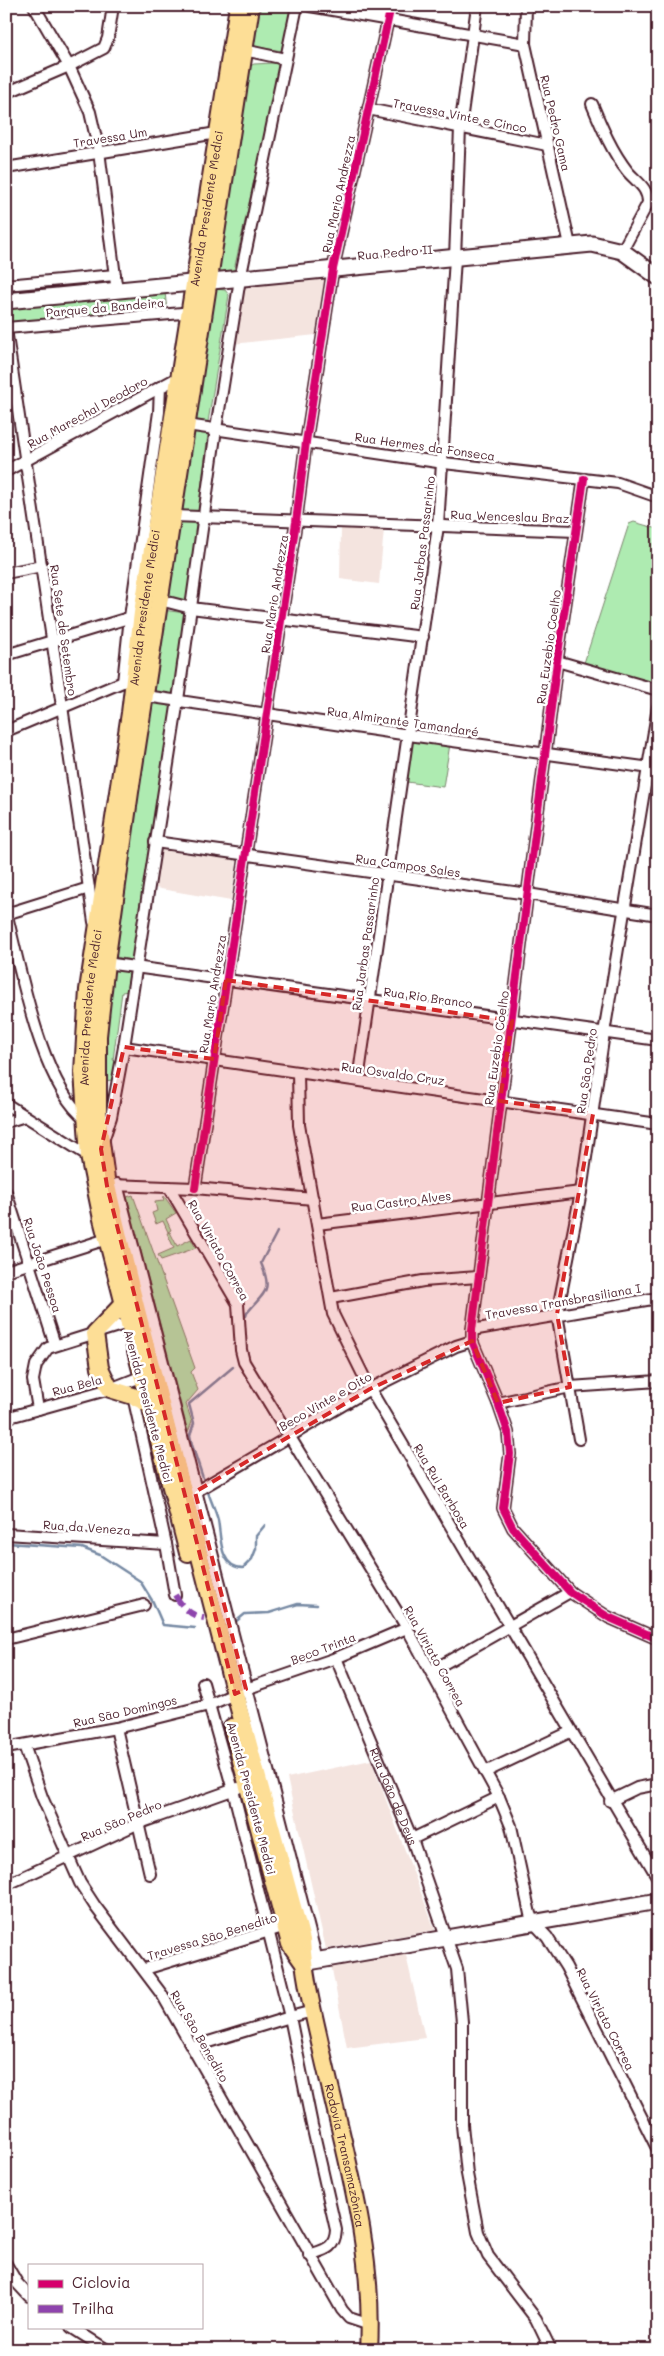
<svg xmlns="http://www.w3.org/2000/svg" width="664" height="2356" viewBox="0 0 664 2356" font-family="Mali,sans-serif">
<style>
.built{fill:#f4e4df}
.green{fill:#aeebb1;stroke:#7c856e}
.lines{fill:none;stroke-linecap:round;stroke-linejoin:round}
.stream{stroke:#778aa4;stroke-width:2.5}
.street-casing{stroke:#4a1f2b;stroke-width:14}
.secondary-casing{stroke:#4a1f2b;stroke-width:19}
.primary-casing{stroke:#4a1f2b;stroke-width:20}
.street{stroke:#fff;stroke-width:10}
.secondary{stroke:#fff;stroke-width:15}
.primary{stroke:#fdde96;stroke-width:16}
.quiet{stroke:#8e44ad;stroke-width:6;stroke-dasharray:12 6;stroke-linecap:butt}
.cycleway-casing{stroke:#fff;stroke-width:11}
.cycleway{stroke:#d6006c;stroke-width:8}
.marked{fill:#d62828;fill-opacity:0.2;stroke:#d62828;stroke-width:4;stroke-dasharray:10 6;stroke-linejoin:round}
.labels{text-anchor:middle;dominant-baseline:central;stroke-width:5;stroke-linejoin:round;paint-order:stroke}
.street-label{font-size:12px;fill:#4a1f2b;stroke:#fff}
</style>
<rect width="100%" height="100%" fill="#fff"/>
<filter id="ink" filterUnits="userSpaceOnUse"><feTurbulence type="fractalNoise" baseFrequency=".02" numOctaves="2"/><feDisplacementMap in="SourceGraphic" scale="10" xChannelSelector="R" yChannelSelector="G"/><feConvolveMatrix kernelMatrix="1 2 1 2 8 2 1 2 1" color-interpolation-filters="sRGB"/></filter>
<g filter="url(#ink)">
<!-- built -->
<path class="built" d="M 325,276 L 316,335 L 233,344 L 242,286 Z
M 341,529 L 384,529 L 379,584 L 340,579 Z
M 161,850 L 237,860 L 231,901 L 155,888 Z
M 371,1760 L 435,1930 L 326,1949 L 287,1778 Z
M 405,1951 L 425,2038 L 347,2048 L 331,1964 Z"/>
<!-- green -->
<path class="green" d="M 255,6 L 293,6 L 283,51 L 249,46 Z
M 274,63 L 278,65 L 279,70 L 234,270 L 218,276 L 248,67 L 254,64 Z
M 217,289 L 225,290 L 229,295 L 208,422 L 195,423 L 213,290 Z
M 165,292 L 167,311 L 10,325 L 9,306 Z
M 190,431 L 208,434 L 198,513 L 176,513 Z
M 176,520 L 198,523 L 186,602 L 163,598 Z
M 634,522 L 658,529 L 658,686 L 584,663 L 629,524 Z
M 162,610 L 186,613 L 174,697 L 150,693 Z
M 150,700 L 173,705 L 132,960 L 111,956 Z
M 413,739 L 450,744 L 443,787 L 407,782 Z
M 110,969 L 132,971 L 129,991 L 122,992 L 113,1060 L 117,1061 L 115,1080 L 100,1081 Z
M 133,1195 L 195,1368 L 191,1372 L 198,1390 L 186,1404 L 192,1422 L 188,1432 L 127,1197 Z
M 164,1196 L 176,1213 L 166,1219 L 171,1230 L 168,1232 L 163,1221 L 156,1224 L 152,1213 L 157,1211 L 155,1202 L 163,1201 Z
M 170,1232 L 177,1246 L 191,1239 L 196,1248 L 161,1260 L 158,1255 L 174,1248 L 167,1233 Z"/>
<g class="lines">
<!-- stream -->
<path class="stream" d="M 246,1316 L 247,1313 C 265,1291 273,1292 261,1263 L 277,1232
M 205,1484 L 192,1445 L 190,1435 L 194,1423 L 189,1404 L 233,1367
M 207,1489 C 210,1499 215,1509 218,1520 C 221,1536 219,1568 243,1568 L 252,1559 L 256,1549 L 256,1536 L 265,1525
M 6,1543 L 82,1548 L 100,1555 L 140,1581 L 153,1602 L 163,1625 L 195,1628
M 234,1623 L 245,1614 L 269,1613 L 298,1604 L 317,1605"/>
<!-- street casing -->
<g class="street-casing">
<g id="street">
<path d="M 34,6 L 69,66 L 90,112 L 99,151 L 117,292"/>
<path d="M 310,6 L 525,44"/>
<path d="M 526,6 L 525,44 L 570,245"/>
<path d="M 244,50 L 285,59"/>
<path d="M 6,93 L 69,66 L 104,48 L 108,38 L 113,6"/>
<path d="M 592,104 C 602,128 612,152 628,172 C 638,183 648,188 648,203 L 622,251"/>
<path d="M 368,109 L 547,145"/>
<path d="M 6,168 L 217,133"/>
<path d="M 6,285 L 115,275"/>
<path d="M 6,328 L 194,312"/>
<path d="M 6,329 L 94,922"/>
<path d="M 187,425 L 444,463 L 618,483 L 658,497"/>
<path d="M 6,471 L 181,376"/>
<path d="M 584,479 L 557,661 L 472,1330 L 472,1341 L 498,1403 L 508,1432 L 510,1454 L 503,1508 L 513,1528 L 570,1592 L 608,1617 L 658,1639"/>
<path d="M 173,516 L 576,531"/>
<path d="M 6,573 L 42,566"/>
<path d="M 160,600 L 191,608 L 423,637"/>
<path d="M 6,655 L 135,616"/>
<path d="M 557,661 L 658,690"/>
<path d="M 123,682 L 130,617 L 159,412 L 160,387"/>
<path d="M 146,696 L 409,735 L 658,769"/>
<path d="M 6,731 L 130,679"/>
<path d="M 155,842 L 528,894 L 658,915"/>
<path d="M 6,912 C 20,967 41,1086 86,1119"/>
<path d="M 6,914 L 89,888"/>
<path d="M 106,963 L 658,1040"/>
<path d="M 124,1047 L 658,1124"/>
<path d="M 298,1072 L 299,1125 L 333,1314 L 370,1389 L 658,1878"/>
<path d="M 358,1080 L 438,526 L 455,258 L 460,128 L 477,6"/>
<path d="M 6,1104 L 89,1156"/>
<path d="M 6,1122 L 25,1116"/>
<path d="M 103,1141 L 111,1117 L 124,1047 L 178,700 L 216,429 L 240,279 L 297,6"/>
<path d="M 117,1184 L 317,1960"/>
<path d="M 111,1185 L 195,1188 L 313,1199"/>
<path d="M 169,1187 L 238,1304 L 241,1350 L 244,1362 L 407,1628 L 499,1797 L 511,1826 L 530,1914 L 534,1923 L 547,1937 L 566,1967 L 658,2150"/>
<path d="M 195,1188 L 296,522 L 306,442 L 333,269 L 391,6"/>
<path d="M 6,1192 L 55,1345"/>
<path d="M 317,1224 L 581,1192"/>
<path d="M 6,1271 L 107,1239"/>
<path d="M 331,1298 L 423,1281 L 478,1277"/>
<path d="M 472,1330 L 658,1298"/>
<path d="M 133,1396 L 166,1544 L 175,1595"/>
<path d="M 498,1403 L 570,1387 L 658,1381"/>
<path d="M 38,1409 L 33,1380 L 36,1365 L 48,1348 L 134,1321"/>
<path d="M 6,1418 L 110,1389 L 148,1374"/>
<path d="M 579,1439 L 557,1314 L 581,1192 L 604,1033 L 658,707"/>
<path d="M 195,1492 L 370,1389 L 456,1346 L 472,1341"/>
<path d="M 6,1534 L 166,1544"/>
<path d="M 6,1639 L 144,1605"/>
<path id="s1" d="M 336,1658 L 412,1839 L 457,1969 L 462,2022 L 462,2125 L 467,2174 L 478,2232 L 488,2256 L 536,2319 L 551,2350"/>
<path d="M 431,1671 L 570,1592"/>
<path d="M 203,1683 L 233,1790 L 290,2017 L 313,2011"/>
<path d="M 116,1728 L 150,1874"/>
<path d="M 24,1745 L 42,1797 L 80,1883 L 95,1906 L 163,1996 L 342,2310 L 349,2318 L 370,2325"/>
<path d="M 6,1748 L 116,1728 L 209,1705 L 246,1689 L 336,1658 L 407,1628"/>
<path d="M 485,1772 L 570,1732"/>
<path d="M 610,1801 L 637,1788 L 658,1784"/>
<path d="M 412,1839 L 499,1797"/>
<path d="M 6,1885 L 137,1824 L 238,1788"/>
<path d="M 145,1969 L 286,1926"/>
<path d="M 192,2047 L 290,2017 L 312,2125 L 336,2230 C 335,2249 324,2250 309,2255"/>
<path d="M 6,2264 L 17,2283 L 29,2296"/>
<path d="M 71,2327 L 107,2350"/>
</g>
</g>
<!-- secondary casing -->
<g class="secondary-casing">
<path id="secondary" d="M 6,301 L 592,244 L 622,251 L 658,277
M 303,1963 L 658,1901"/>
</g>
<!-- primary casing -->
<g class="primary-casing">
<g id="primary">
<path id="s2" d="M 251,6 L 130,792 L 106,963 L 98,1036 L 98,1120 L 107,1186 L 128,1275 L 235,1694 L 302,1940 C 304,1978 314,2015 322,2052 C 344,2150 375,2249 369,2350"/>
<path d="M 123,1304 L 95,1333 L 100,1368 L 110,1389 L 133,1396 L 149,1404"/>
<path id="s3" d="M 188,1553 L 102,1219 L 89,1156 L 83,1072 L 88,990 L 130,713 L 142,613 L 238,6"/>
<path d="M 232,1727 L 290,1944 L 302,1961"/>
</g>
</g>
<!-- street -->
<use href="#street" class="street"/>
<!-- secondary -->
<use href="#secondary" class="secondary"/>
<!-- primary -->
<use href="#primary" class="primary"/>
<!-- quiet -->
<path class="quiet" d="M 175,1595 C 182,1607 191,1616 204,1618"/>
<!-- cycleway casing -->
<g class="cycleway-casing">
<path id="cycleway" d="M 584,479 L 557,661 L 472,1330 L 472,1341 L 498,1403 L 508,1432 L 510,1454 L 503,1508 L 513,1528 L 570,1592 L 608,1617 L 658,1639
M 195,1188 L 296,522 L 306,442 L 333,269 L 391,6"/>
</g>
<!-- cycleway -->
<use href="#cycleway" class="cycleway"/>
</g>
</g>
<!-- marked area -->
<path class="marked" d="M 226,980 L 512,1021 L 500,1101 L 593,1114 L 557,1314 L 570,1387 L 498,1403 L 472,1341 L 370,1389 L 195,1492 L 246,1689 L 235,1694 L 107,1186 L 101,1149 L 124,1047 L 214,1059 Z"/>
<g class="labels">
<!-- street labels -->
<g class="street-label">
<text transform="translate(460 115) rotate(11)">Travessa Vinte e Cinco</text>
<text transform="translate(556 123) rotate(77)">Rua Pedro Gama</text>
<text transform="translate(110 137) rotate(-9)">Travessa Um</text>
<text transform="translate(338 194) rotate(-78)">Rua Mario Andrezza</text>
<text stroke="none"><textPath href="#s3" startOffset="1366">Avenida Presidente Medici</textPath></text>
<text transform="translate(395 252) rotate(-5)">Rua Pedro II</text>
<text transform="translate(105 307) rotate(-5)">Parque da Bandeira</text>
<text transform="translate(87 412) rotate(-29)">Rua Marechal Deodoro</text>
<text transform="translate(425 446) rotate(8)">Rua Hermes da Fonseca</text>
<text transform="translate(510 516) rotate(2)">Rua Wenceslau Braz</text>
<text transform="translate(422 543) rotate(-83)">Rua Jarbas Passarinho</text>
<text transform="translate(274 594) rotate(-81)">Rua Mario Andrezza</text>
<text stroke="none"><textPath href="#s3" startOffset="962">Avenida Presidente Medici</textPath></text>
<text transform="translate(64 630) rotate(82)">Rua Sete de Setembro</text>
<text transform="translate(548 647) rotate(-82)">Rua Euzebio Coelho</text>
<text transform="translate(403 721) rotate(8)">Rua Almirante Tamandaré</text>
<text transform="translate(408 865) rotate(8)">Rua Campos Sales</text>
<text transform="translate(365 944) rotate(-82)">Rua Jarbas Passarinho</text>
<text transform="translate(212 994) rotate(-81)">Rua Mario Andrezza</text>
<text transform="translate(428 997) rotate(8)">Rua Rio Branco</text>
<text stroke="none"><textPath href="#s3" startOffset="558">Avenida Presidente Medici</textPath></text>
<text transform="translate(496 1048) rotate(-82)">Rua Euzebio Coelho</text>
<text transform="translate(586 1071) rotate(-82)">Rua São Pedro</text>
<text transform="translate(393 1073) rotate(8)">Rua Osvaldo Cruz</text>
<text transform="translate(401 1201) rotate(-7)">Rua Castro Alves</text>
<text transform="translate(219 1250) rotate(61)">Rua Viriato Correa</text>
<text transform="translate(43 1265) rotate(72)">Rua João Pessoa</text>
<text transform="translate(563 1301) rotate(-10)">Travessa Transbrasiliana I</text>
<text transform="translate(77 1385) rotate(-15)">Rua Bela</text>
<text transform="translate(325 1401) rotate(-30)">Beco Vinte e Oito</text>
<text transform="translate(149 1406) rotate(75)">Avenida Presidente Medici</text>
<text transform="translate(442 1486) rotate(59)">Rua Rui Barbosa</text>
<text transform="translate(87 1527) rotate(4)">Rua da Veneza</text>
<text transform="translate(323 1648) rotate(-21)">Beco Trinta</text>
<text transform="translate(435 1656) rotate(61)">Rua Viriato Correa</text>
<text transform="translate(125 1711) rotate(-13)">Rua São Domingos</text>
<text stroke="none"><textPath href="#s1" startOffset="150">Rua João de Deus</textPath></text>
<text transform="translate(252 1798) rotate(75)">Avenida Presidente Medici</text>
<text transform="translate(121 1820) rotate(-23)">Rua São Pedro</text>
<text transform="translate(212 1936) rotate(-17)">Travessa São Benedito</text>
<text transform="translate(606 2019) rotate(63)">Rua Viriato Correa</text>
<text transform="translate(200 2036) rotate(60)">Rua São Benedito</text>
<text stroke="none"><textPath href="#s2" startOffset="2191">Rodovia Transamazônica</textPath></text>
</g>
</g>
<!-- margin -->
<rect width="664" height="2356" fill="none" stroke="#fff" stroke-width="25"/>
<rect x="12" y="12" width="639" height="2331" fill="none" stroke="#4a1f2b" stroke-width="2" filter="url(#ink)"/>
<!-- legend -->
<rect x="28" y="2264" width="175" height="65" fill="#ffffff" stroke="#b7a5aa"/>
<rect x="38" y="2280" width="25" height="8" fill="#d6006c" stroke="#b7a5aa"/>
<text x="72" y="2288" font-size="15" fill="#4a1f2b">Ciclovia</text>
<rect x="38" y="2305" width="25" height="8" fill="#8e44ad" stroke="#b7a5aa"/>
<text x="72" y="2314" font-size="15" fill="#4a1f2b">Trilha</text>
</svg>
